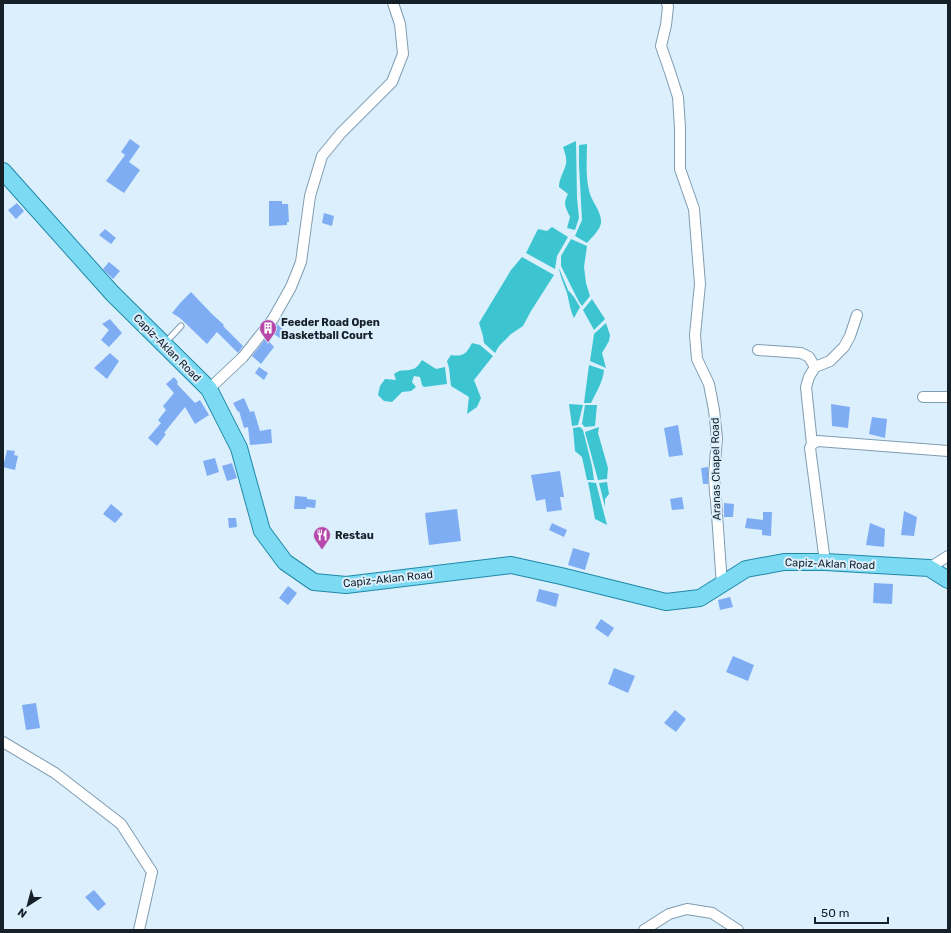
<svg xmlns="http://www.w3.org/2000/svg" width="951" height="933" viewBox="0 0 951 933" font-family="Rubik,sans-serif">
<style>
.water{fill:#3cc5d1}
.building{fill:#7fadf4}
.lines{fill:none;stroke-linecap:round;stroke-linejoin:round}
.service-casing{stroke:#7f9db2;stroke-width:7}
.minor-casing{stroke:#7f9db2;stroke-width:12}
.primary-casing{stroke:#1f89a7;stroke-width:18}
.service{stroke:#fff;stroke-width:5}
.minor{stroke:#fff;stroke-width:10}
.primary{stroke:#7cdaf3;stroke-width:16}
.labels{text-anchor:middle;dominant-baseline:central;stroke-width:4;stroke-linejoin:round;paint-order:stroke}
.poi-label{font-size:11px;font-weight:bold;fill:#152028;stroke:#dceffd;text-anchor:start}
.street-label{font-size:11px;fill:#152028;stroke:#dceffd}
</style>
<rect width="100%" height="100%" fill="#dceffd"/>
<!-- water -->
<path class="water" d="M 576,141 L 577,198 L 579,218 L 575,230 L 567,228 L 570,217 C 565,206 563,204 568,194 L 559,187 C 559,178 564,172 566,164 C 567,158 565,153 563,147 Z
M 587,144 C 587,161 585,177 590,194 C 593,203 602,213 601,223 C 600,230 592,237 587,243 L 575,236 L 582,220 L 579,165 L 579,145 Z
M 552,227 L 568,237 L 557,256 L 555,269 L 526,253 L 538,229 L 547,231 Z
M 571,239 L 587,246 L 584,267 L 586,283 L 590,296 L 582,306 L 579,302 L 561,266 L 561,256 Z
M 522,257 L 554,275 L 531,311 L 523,326 L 511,334 L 499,346 L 495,353 L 484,343 L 483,336 L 479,323 L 511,270 Z
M 559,268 L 568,290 L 574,297 L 580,307 L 574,318 C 570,310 569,301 567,293 C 564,284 560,276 559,268 Z
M 592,299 L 605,319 L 594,330 L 583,310 Z
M 606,323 L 610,335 L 609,341 L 602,353 L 606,368 L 590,361 L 594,334 Z
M 472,343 L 480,345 L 493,356 L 474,380 L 481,398 L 477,407 L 467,414 L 469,397 L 451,386 L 449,368 L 447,361 L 451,355 C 463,357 466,354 472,343 Z
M 422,360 L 436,369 L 445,367 L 447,384 L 424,387 L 422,385 L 420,377 L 414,376 L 412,382 L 416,387 L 411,391 L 402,392 L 392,402 L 384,401 L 378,395 L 380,386 L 385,379 L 396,380 L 394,374 C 402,368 405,372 413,369 C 417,368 420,363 422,360 Z
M 589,365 L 604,370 C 603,382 596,392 591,403 L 584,403 Z
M 569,404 L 583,405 L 578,425 L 572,426 Z
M 585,405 L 597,405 L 595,426 L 585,427 L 582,424 Z
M 580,427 L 583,430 L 592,466 L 594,480 L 587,480 L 582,457 L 575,451 L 573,428 Z
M 599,427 L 598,433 L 608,468 L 607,479 L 598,480 L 585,432 Z
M 588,482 L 596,483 L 607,525 L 595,519 Z
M 607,482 L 609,494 L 605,499 L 605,507 L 599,483 Z"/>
<!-- building -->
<path class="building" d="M 130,139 L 140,146 L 129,162 L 140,170 L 124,193 L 106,181 L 125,155 L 121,152 Z
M 269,201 L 282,201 L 282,204 L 288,204 L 289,222 L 287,222 L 287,225 L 269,226 Z
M 17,203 L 24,211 L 16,219 L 8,210 Z
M 324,213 L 334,216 L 332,226 L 322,223 Z
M 105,229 L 116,238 L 111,244 L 99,235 Z
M 109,262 L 120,271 L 113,279 L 103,269 Z
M 191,292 L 212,314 L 224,325 L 223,326 L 243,346 L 238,353 L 217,332 L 207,344 L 180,318 L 172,313 L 181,302 Z
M 110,319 L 122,333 L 109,347 L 101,340 L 109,330 L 102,324 Z
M 277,324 L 286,332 L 281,339 L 271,332 Z
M 266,338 L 274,347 L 261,364 L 252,356 Z
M 110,353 L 119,361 L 107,379 L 94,368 Z
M 259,367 L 268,373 L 264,380 L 255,373 Z
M 174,377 L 178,382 L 177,384 L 195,403 L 200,400 L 209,415 L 195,424 L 185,407 L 164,433 L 166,434 L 157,446 L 148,438 L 161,423 L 158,420 L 166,410 L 163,406 L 174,393 L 166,384 Z
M 244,398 L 250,412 L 254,411 L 260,431 L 271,429 L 272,443 L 250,445 L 248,427 L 244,428 L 239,411 L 238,412 L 233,403 Z
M 831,404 L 850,407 L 848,428 L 832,426 Z
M 872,417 L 887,419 L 885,438 L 869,434 Z
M 678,425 L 683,455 L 669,457 L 664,428 Z
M 7,450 L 15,451 L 14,455 L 18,456 L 15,470 L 3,467 Z
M 215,458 L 219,472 L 207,476 L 203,461 Z
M 232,463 L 237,478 L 227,481 L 222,466 Z
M 708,467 L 708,484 L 703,484 L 701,468 Z
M 560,471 L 564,497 L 560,497 L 562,510 L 547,512 L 545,499 L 536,501 L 531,475 Z
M 295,496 L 307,497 L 307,499 L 316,500 L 315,508 L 306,507 L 306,509 L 294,509 Z
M 682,497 L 684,509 L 672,510 L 670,499 Z
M 724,503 L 734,504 L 733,517 L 724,517 Z
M 111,504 L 123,514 L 115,523 L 103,514 Z
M 457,509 L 461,541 L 429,545 L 425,513 Z
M 904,511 L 917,517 L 914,536 L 901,535 Z
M 763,512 L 772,512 L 771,536 L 762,535 L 762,530 L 745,528 L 747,518 L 763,520 Z
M 228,518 L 236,518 L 237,527 L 229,528 Z
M 552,523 L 567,530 L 564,537 L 549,530 Z
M 870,523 L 885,529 L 884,547 L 866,545 Z
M 573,548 L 590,553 L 585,570 L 568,565 Z
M 874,583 L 893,584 L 892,604 L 873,603 Z
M 288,586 L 297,593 L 288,605 L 279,598 Z
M 539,589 L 559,594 L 556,607 L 536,601 Z
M 730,597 L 733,607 L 720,610 L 718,600 Z
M 601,619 L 614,628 L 608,637 L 595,628 Z
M 733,656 L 754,665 L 748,681 L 726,672 Z
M 614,668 L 635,676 L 628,693 L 608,684 Z
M 36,703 L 40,728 L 26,730 L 22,705 Z
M 675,710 L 686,719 L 676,732 L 664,723 Z
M 94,890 L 106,904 L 98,911 L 85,897 Z"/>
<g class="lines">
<!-- service casing -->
<g class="service-casing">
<path id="service" d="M 166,342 L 181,326"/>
</g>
<!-- minor casing -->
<g class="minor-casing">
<path id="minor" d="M 667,3 L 668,7 L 666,25 L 661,46 L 670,72 L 678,97 L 680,128 L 680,169 L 694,209 L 700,284 L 695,335 L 697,359 L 709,384 L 714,410 L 717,438 L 714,475 L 715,493 L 716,500 L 722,585
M 758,350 L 801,353 L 809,357 L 815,367
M 209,389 L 243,357 L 273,319 L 291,287 L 301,262 L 310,196 L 322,156 L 341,133 L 392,82 L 403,54 L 400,24 L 393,3
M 923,397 L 948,397
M 812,444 L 806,387 L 809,377 L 815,367 L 830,361 L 844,347 L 850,336 L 857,315
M 825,562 L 810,448 L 812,444 L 818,441 L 948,451
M 929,568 L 948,556
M 3,742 L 55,773 L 121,824 L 152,872 L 139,930
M 644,930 L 669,914 L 687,909 L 712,913 L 738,930"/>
</g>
<!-- primary casing -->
<g class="primary-casing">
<path id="primary" d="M 3,171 L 112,293 L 209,389 L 239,448 L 262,531 L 285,562 L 314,582 L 346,585 L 511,565 L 561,576 L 666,602 L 700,598 L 746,569 L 784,562 L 825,562 L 929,568 L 948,580"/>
</g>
<!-- service -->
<use href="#service" class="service"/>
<!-- minor -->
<use href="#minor" class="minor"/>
<!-- primary -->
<use href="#primary" class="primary"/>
</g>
<!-- icons -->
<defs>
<g id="building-pin" transform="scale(0.9)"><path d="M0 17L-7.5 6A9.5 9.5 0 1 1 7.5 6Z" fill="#b548a8" stroke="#dceffd"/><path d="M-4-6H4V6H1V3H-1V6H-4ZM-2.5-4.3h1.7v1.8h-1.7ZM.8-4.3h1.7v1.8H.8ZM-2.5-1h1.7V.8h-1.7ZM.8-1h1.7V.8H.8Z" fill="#fff"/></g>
<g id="restaurant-pin" transform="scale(0.9)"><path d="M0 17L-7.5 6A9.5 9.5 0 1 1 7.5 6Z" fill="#b548a8" stroke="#dceffd"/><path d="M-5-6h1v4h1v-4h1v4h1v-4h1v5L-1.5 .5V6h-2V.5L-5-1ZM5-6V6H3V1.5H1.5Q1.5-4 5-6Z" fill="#fff"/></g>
</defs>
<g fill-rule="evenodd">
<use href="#building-pin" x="268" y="328"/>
<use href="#restaurant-pin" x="322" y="535"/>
</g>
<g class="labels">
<!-- poi labels -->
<g class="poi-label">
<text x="281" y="322">Feeder Road Open<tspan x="281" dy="13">Basketball Court</tspan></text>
<text x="335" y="535">Restau</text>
</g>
<!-- street labels -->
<g class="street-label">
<text transform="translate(167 348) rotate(45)">Capiz-Aklan Road</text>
<text transform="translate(716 469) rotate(-91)">Aranas Chapel Road</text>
<text transform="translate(830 564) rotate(2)">Capiz-Aklan Road</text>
<text transform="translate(388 579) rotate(-6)">Capiz-Aklan Road</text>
</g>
</g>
<!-- border -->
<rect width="951" height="933" fill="none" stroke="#152028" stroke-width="8"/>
<!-- north arrow -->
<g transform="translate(28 905) rotate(216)" stroke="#dceffd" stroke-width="3" paint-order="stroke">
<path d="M0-3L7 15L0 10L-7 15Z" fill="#152028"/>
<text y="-6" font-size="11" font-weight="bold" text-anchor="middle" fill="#152028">N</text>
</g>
<!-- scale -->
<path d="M815 917v6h73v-6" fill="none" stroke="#152028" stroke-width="2"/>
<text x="821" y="917" font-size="12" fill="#152028" stroke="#dceffd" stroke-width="3" paint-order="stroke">50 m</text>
</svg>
